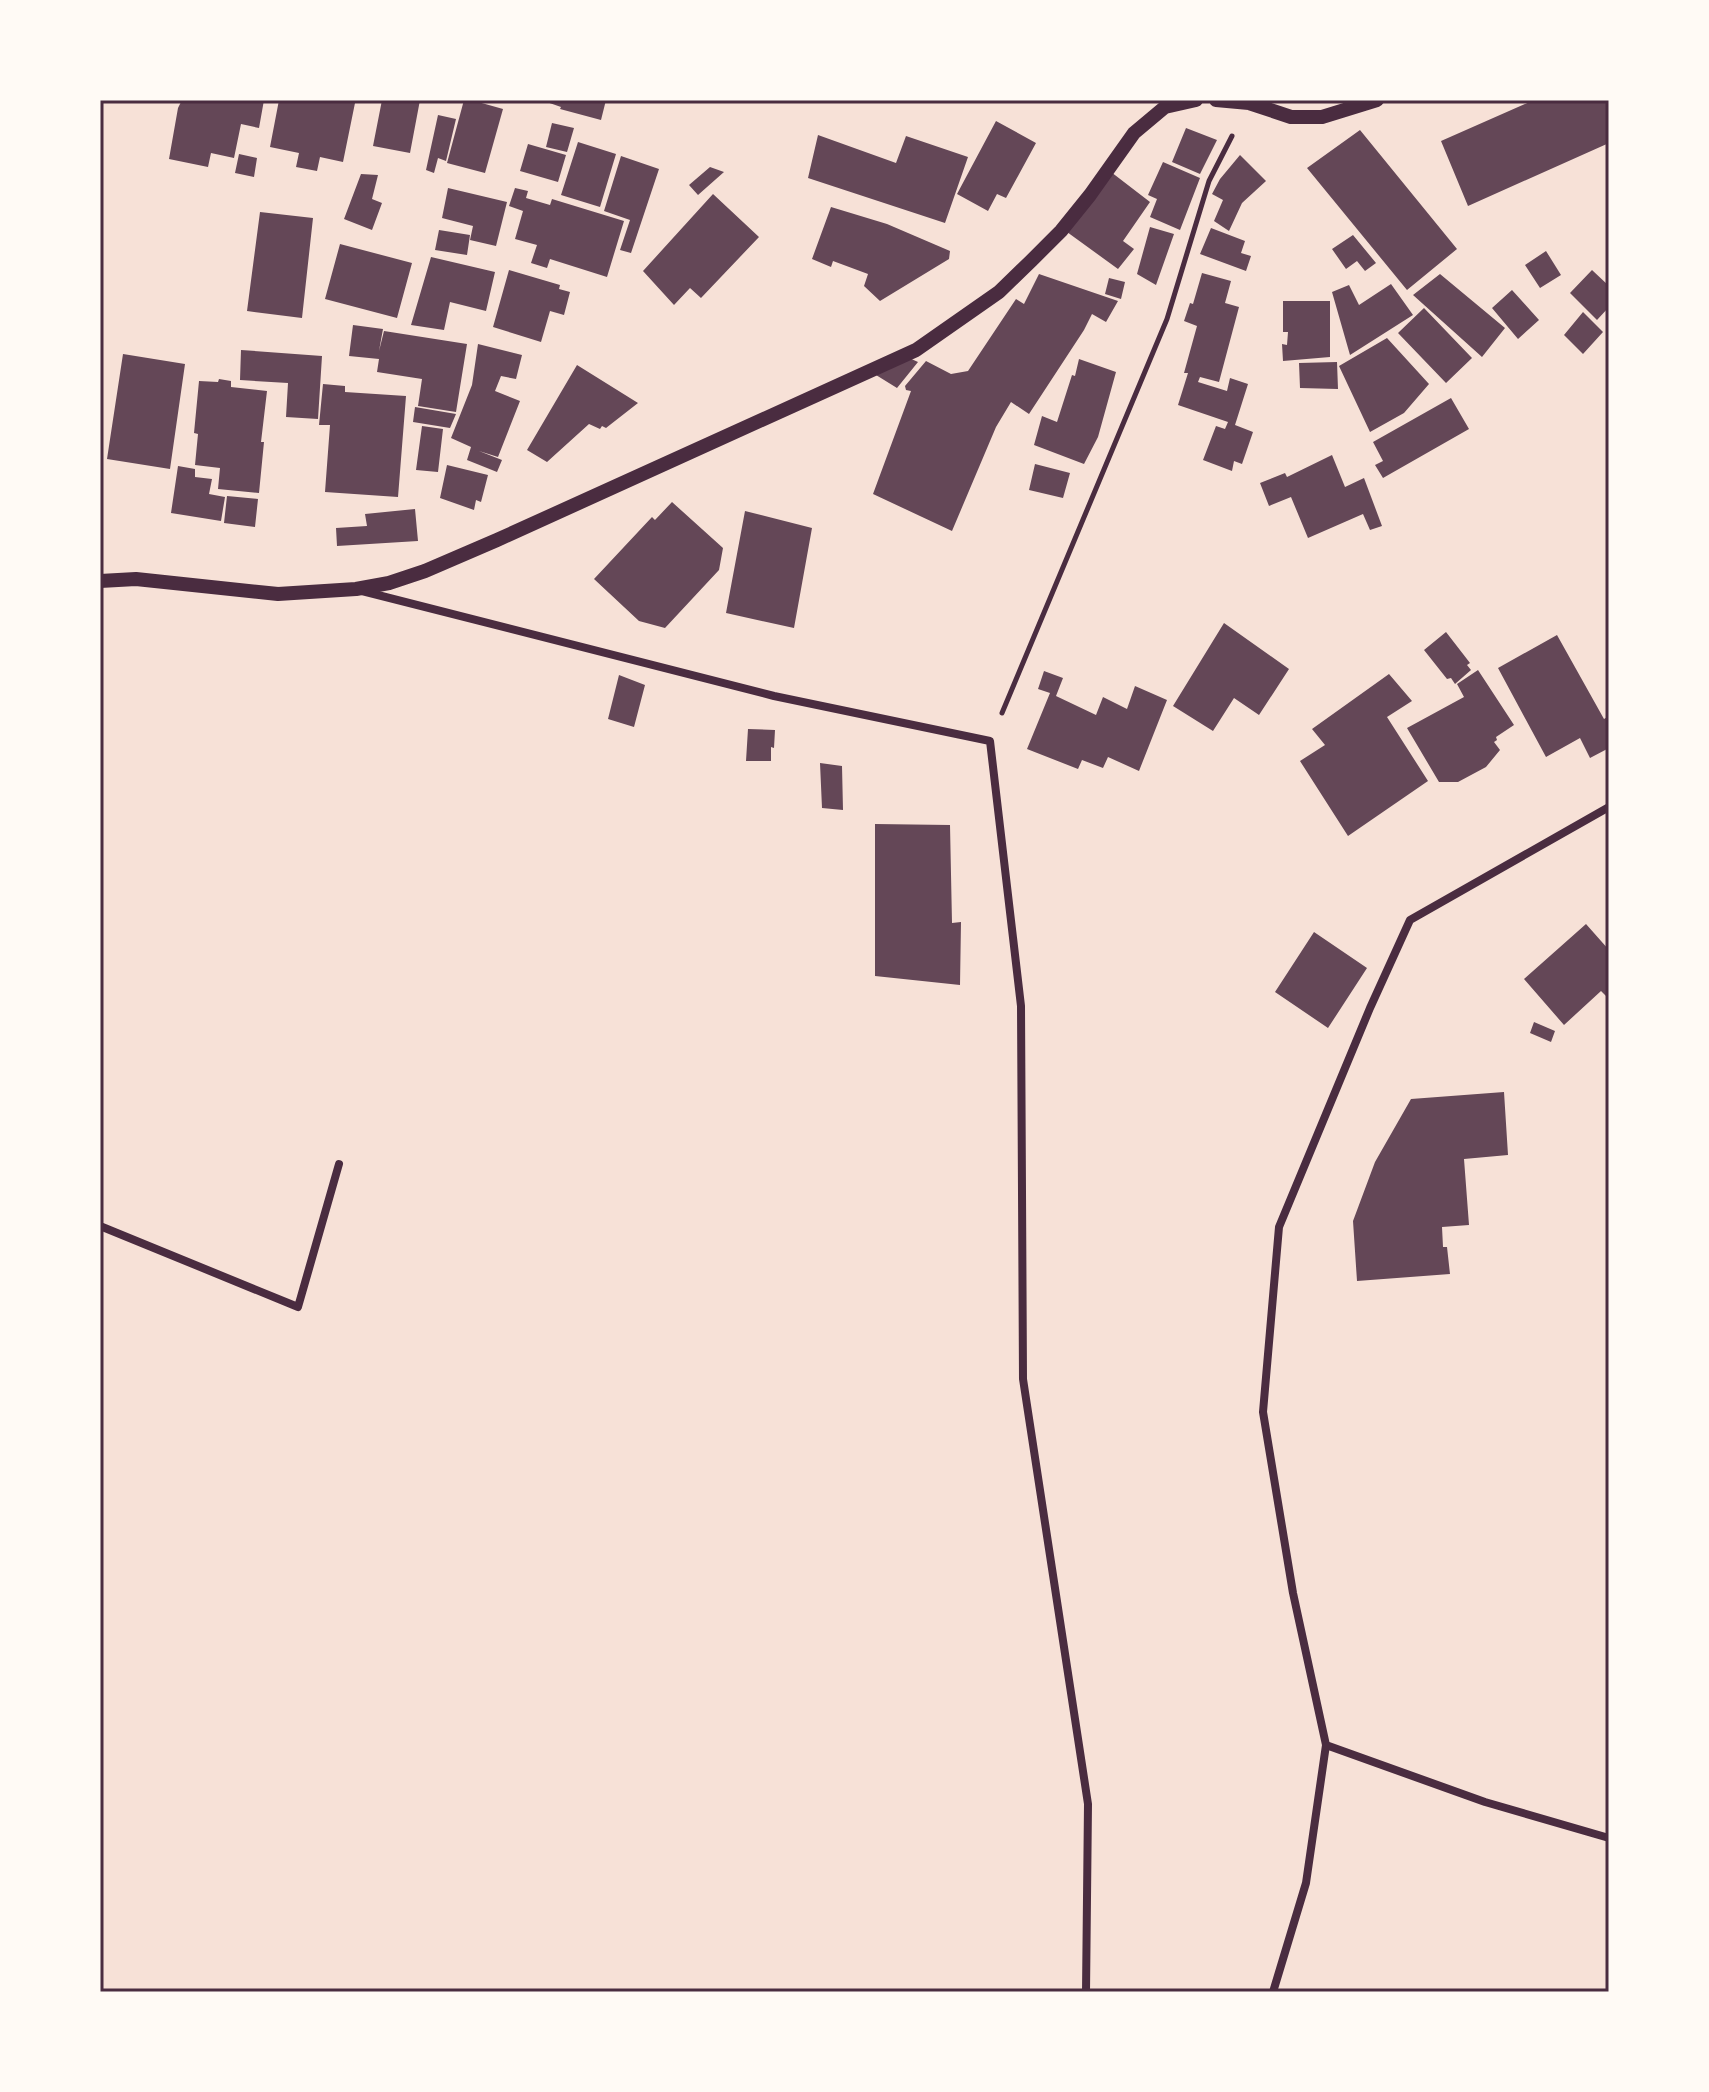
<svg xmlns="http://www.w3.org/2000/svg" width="1709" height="2092" viewBox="0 0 1709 2092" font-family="'IBM Plex Sans',sans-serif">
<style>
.building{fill:#644757}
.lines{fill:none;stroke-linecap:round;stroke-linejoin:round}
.path{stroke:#4a2c40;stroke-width:5}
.minor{stroke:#4a2c40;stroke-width:8}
.tertiary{stroke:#4a2c40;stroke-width:14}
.neatline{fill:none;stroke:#4a2c40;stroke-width:3}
</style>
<rect width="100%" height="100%" fill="#f7e1d7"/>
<!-- building -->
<path class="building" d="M 182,100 L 264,100 L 259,128 L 241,124 L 234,158 L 211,153 L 208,167 L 169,159 L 178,108 Z
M 279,100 L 339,100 L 355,103 L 343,162 L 320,157 L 317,171 L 296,167 L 299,153 L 270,147 Z
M 382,100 L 420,100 L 410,153 L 373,146 Z
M 464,100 L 471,100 L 503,109 L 485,173 L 447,163 Z
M 541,100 L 606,100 L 601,120 L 560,109 L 561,107 Z
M 1534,100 L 1609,100 L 1609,143 L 1468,206 L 1441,141 Z
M 438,115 L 456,119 L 446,161 L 438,158 L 434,173 L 426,170 Z
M 996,121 L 1036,143 L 1006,198 L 997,194 L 988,211 L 957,194 Z
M 552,123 L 574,128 L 567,152 L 546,147 Z
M 1186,128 L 1217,140 L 1200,174 L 1172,162 Z
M 1360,130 L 1457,249 L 1407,290 L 1307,168 Z
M 818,135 L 896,163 L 906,136 L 968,157 L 945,223 L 808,178 Z
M 578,142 L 616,154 L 600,207 L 561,195 Z
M 528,144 L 566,155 L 558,182 L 520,171 Z
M 239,154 L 257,158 L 254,177 L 235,173 Z
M 1240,155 L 1266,181 L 1242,203 L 1229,231 L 1214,221 L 1223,200 L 1212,194 L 1220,179 Z
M 621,156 L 659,169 L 631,253 L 620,250 L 630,220 L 604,211 Z
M 1163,162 L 1200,178 L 1180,230 L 1150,217 L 1157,199 L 1148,195 Z
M 710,167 L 724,172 L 698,195 L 689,185 Z
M 1111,172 L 1150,202 L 1123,241 L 1134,249 L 1118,269 L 1067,232 Z
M 361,174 L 378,175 L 372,199 L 382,203 L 372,230 L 344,219 Z
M 448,188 L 507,202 L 496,246 L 470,240 L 473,226 L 442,218 Z
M 515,188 L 528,191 L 526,198 L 550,205 L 552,199 L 624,221 L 607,277 L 550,259 L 547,268 L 531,263 L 537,245 L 515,239 L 523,211 L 509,206 Z
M 713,194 L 759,237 L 701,298 L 690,288 L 674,305 L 643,271 Z
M 831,207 L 887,224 L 950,251 L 949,259 L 880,301 L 864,286 L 868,274 L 833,261 L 831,267 L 812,259 Z
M 260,212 L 313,218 L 302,318 L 247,311 Z
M 1150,227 L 1174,234 L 1156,285 L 1137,274 Z
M 1211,228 L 1245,241 L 1241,253 L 1251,256 L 1246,271 L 1200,254 Z
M 439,230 L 470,235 L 467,255 L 435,250 Z
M 1353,235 L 1376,263 L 1365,271 L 1357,261 L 1346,269 L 1332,249 Z
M 340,244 L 412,263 L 397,318 L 325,299 Z
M 1546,251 L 1561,275 L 1540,288 L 1525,265 Z
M 431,257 L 495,272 L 486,311 L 450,302 L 444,330 L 411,325 Z
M 509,270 L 560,285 L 559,289 L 570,292 L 564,315 L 550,311 L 541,342 L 493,327 Z
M 1592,270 L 1609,286 L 1609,307 L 1597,320 L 1570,293 Z
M 1202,273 L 1231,281 L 1225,303 L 1239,307 L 1219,382 L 1200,377 L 1198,382 L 1227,391 L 1230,378 L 1248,384 L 1235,425 L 1253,432 L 1242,464 L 1234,461 L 1232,471 L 1203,460 L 1216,426 L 1225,429 L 1228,422 L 1178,405 L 1188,373 L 1184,373 L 1197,326 L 1184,321 L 1190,303 L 1193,304 Z
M 1039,274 L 1118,301 L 1106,322 L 1092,314 L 1084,330 L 1029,414 L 1011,402 L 996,427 L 952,531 L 873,494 L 911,391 L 906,390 L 905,386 L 926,361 L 951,374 L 968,371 L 1016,299 L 1024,304 Z
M 1440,274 L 1505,328 L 1482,357 L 1413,295 Z
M 1109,278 L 1125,282 L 1121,299 L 1105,294 Z
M 1391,284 L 1413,315 L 1350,355 L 1332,292 L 1349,285 L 1359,305 Z
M 1512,290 L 1539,320 L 1518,339 L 1492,308 Z
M 1283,301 L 1330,301 L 1330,357 L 1283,361 L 1282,344 L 1287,345 L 1288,332 L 1283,332 Z
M 1424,308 L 1472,358 L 1446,383 L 1398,333 Z
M 1583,312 L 1603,332 L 1583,354 L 1564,335 Z
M 353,325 L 383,329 L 379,351 L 384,331 L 467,344 L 456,412 L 418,406 L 422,379 L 377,372 L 379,359 L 349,356 Z
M 1387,338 L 1429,384 L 1404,413 L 1370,432 L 1339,366 Z
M 478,344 L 522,355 L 516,379 L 501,376 L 495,391 L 520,401 L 498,457 L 479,451 L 502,460 L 497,472 L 467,460 L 471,447 L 451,438 L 472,385 Z
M 241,350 L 322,356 L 318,419 L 286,417 L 288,383 L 240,380 Z
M 896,352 L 918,362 L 897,388 L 876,375 Z
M 123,354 L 185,364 L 170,469 L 107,459 Z
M 1079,359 L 1116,372 L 1098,437 L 1084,464 L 1034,445 L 1042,416 L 1057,422 L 1072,375 L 1075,376 Z
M 1337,362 L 1338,389 L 1300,388 L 1299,363 Z
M 577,365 L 638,403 L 606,428 L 602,426 L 600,429 L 589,424 L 547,462 L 527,450 Z
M 219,379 L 231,381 L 231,387 L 267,391 L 261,442 L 264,442 L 259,493 L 218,489 L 220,468 L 195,465 L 198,434 L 194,433 L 199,381 L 218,382 Z
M 323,384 L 345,386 L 345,392 L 406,396 L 398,497 L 325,492 L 330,425 L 319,425 Z
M 1451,398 L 1469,429 L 1383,478 L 1375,465 L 1383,461 L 1373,442 Z
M 415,407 L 456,414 L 450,428 L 413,422 Z
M 422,426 L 443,429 L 438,472 L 416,470 Z
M 1332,455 L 1345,487 L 1364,478 L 1382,526 L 1370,530 L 1363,514 L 1308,538 L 1291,497 L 1269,506 L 1260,483 L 1285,473 L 1287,477 Z
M 1035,464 L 1070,473 L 1063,498 L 1029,490 Z
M 447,465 L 488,475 L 481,502 L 476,500 L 474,510 L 440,498 Z
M 178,466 L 195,469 L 195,477 L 212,479 L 209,494 L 225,497 L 221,521 L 171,513 Z
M 227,496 L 258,499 L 255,527 L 224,523 Z
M 672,502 L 723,548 L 719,570 L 665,628 L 639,621 L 594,579 L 652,517 L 655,520 Z
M 415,509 L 418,541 L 337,546 L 336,528 L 367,526 L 365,514 Z
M 745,511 L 812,528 L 794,628 L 726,613 Z
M 1224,623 L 1289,669 L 1259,715 L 1234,698 L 1213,731 L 1173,706 Z
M 1446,632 L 1470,663 L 1467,665 L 1471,670 L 1455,684 L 1451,678 L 1447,679 L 1424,650 Z
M 1557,635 L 1604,719 L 1609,716 L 1609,748 L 1590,758 L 1580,738 L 1546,757 L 1498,668 Z
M 1478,670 L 1514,725 L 1496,737 L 1497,740 L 1494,742 L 1500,750 L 1486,767 L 1458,782 L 1439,782 L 1407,728 L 1464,697 L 1457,684 Z
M 1044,671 L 1063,678 L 1056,696 L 1096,715 L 1103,697 L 1127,709 L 1135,686 L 1167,700 L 1139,771 L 1108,757 L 1103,768 L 1082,760 L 1078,769 L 1027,749 L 1050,693 L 1038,689 Z
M 1389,674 L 1412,701 L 1387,717 L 1428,781 L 1348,836 L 1300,761 L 1325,745 L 1312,729 Z
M 619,675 L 645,685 L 634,727 L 608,719 Z
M 748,729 L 775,730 L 774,748 L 771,747 L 771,761 L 746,761 Z
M 820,763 L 842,766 L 843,810 L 822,808 Z
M 875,824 L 950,825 L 952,923 L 961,922 L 960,985 L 875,976 Z
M 1586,924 L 1609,950 L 1609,999 L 1601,991 L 1564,1025 L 1524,979 Z
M 1314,932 L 1367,968 L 1328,1028 L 1275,992 Z
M 1534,1022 L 1555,1031 L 1551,1042 L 1530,1033 Z
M 1504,1092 L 1508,1155 L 1464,1159 L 1469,1225 L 1442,1227 L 1443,1247 L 1447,1247 L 1450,1274 L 1357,1281 L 1353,1221 L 1375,1162 L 1411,1099 Z"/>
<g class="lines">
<!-- path -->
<path class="path" d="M 1002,713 L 1167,319 L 1209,181 L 1232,136"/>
<!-- minor -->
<path class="minor" d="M 362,591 L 774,696 L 990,741 L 1021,1006 L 1023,1379 L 1088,1804 L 1086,1992
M 100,1226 L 298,1307 L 339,1164
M 1326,1745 L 1485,1802 L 1609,1838
M 1273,1992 L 1306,1883 L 1326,1745 L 1293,1593 L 1263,1412 L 1279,1227 L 1370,1008 L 1410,920 L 1609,807"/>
<!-- tertiary -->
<path class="tertiary" d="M 1216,100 L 1249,103 L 1291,117 L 1322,117 L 1377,100
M 100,581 L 136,579 L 278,594 L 356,589 L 389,583 L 425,571 L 497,540 L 916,350 L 999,292 L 1031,261 L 1061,231 L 1090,195 L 1134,133 L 1165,107 L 1196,100"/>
</g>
<!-- border -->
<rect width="1709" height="2092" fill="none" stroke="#fffaf5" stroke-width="204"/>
<rect x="102" y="102" width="1505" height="1888" class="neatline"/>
</svg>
